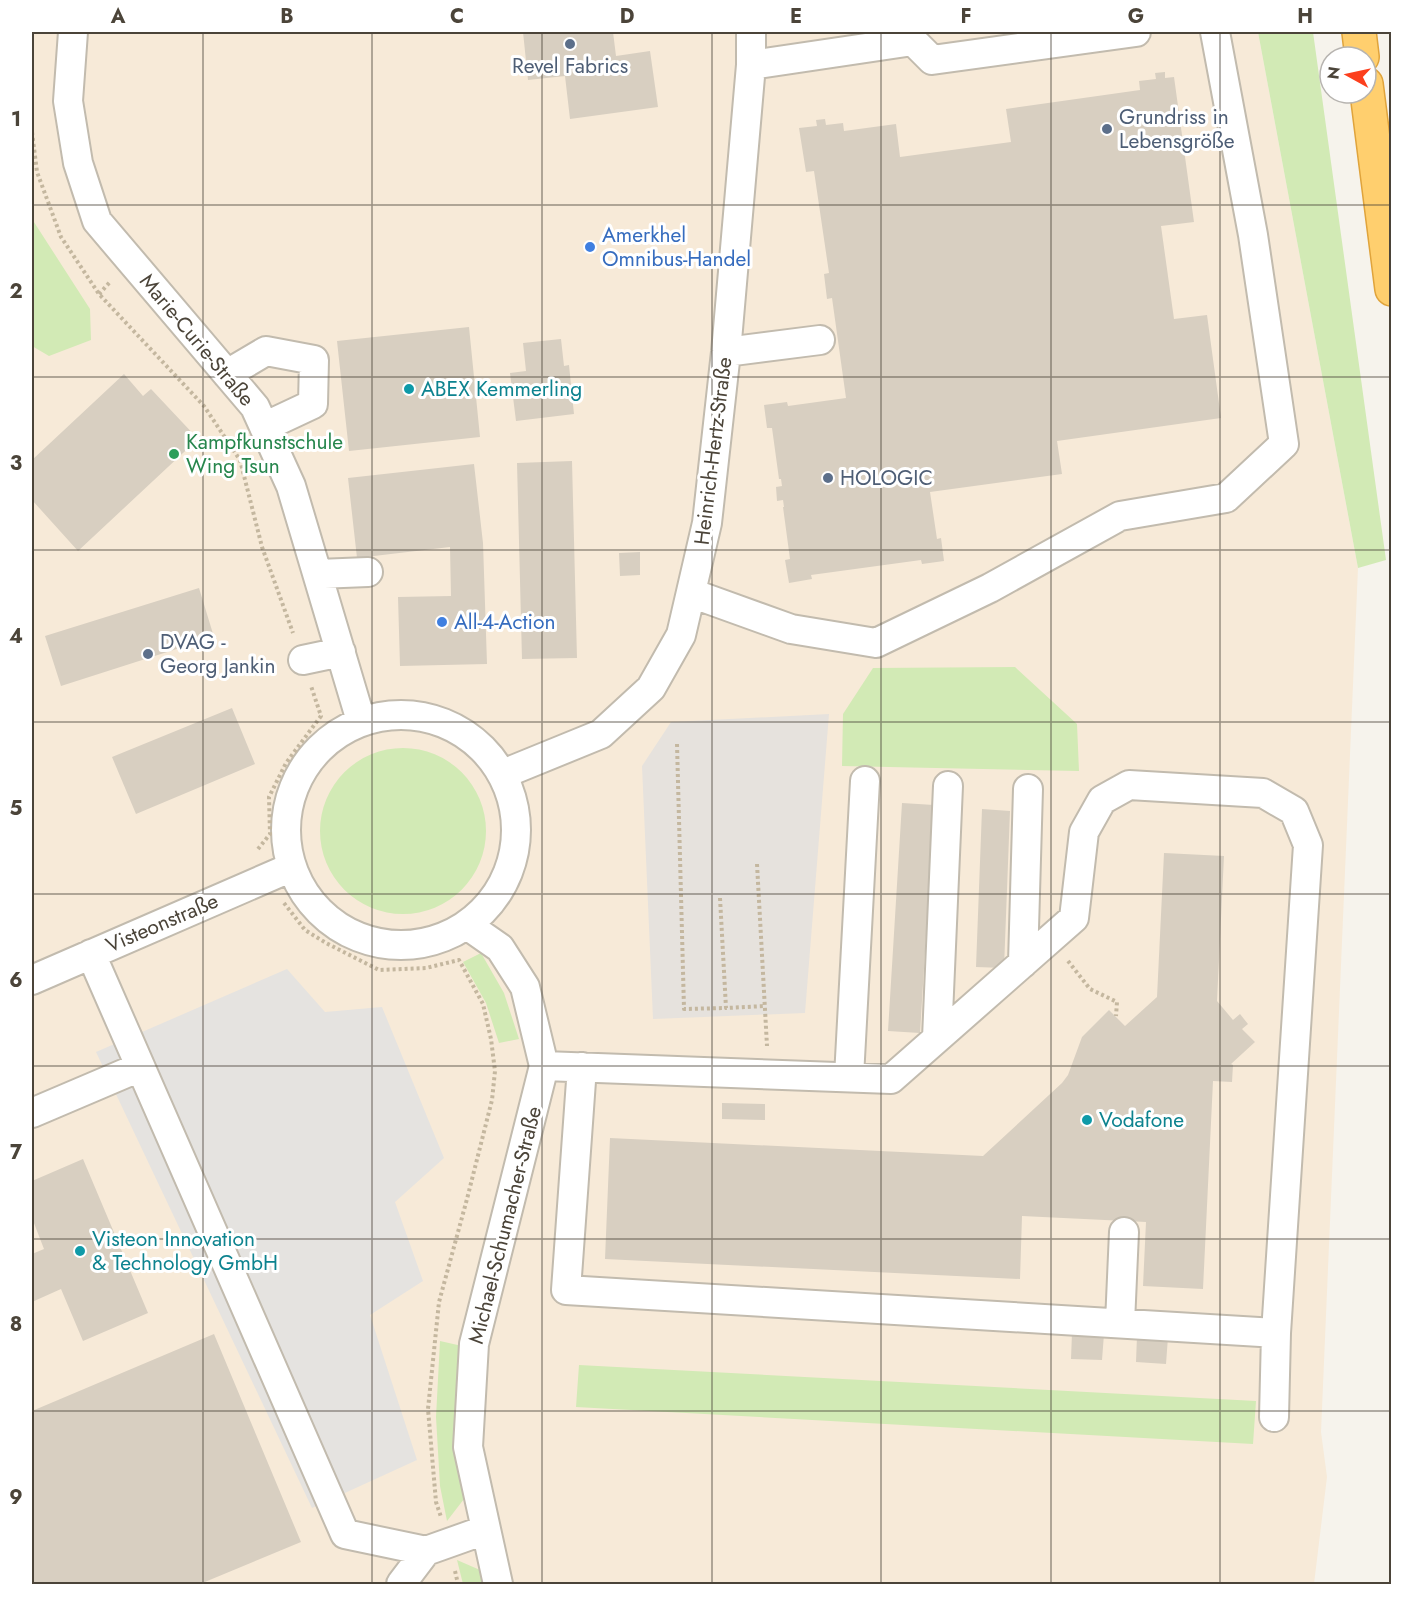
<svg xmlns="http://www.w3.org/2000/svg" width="1423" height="1616" viewBox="0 0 1423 1616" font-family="Jost,sans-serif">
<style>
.commercial{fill:#f7ead8}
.industrial{fill:#e6e2dd}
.green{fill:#d2eab5}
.parking{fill:#e5e3e0}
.building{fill:#d8cfc1}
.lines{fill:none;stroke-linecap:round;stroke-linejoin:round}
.minor-casing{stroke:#c2bbae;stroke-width:32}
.highway-casing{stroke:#e0a43c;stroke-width:36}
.path{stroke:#c4b79f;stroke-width:4;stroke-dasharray:3 3;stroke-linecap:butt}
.minor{stroke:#fff;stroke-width:28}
.highway{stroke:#ffcf6e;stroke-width:33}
.grid{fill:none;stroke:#4b4439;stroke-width:1.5;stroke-opacity:0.55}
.service-dot{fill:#5c6f8a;stroke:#fff;stroke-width:2}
.shop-dot{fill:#3f7fe0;stroke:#fff;stroke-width:2}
.culture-dot{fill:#0f9aa8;stroke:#fff;stroke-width:2}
.leisure-dot{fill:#2e9e5b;stroke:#fff;stroke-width:2}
.labels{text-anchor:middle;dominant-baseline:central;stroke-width:6;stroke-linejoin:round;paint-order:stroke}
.service-label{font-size:21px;fill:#4e5e75;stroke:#fff;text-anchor:start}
.shop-label{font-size:21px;fill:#366cbe;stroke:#fff;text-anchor:start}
.street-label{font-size:21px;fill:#4b4439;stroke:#fff}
.culture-label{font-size:21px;fill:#0d838f;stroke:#fff;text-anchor:start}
.leisure-label{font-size:21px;fill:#27864d;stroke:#fff;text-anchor:start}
.neatline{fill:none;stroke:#4b4439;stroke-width:2}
.grid-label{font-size:20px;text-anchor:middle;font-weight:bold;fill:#4b4439}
</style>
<rect width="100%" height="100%" fill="#f6f3ec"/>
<!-- commercial -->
<path class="commercial" d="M 32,32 L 1258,32 L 1358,568 L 1321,1432 L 1327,1477 L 1314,1584 L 32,1584 Z"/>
<!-- industrial -->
<path class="industrial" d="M 829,714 L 805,1013 L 653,1019 L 642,766 L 671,722 Z"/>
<!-- green -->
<path class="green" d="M 1258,32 L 1313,32 L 1386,560 L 1358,568 Z
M 32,219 L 90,309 L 91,340 L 49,356 L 32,346 Z
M 1015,667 L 1077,724 L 1079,771 L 842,766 L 843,714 L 873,668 Z
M320 831a83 83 0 1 1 166 0a83 83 0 1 1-166 0Z
M 481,953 L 504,993 L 519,1039 L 499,1043 L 486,1003 L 463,962 Z
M 440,1341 L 462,1346 L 457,1447 L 464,1499 L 447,1521 L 440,1486 L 436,1417 Z
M 579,1365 L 1256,1401 L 1253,1444 L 576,1407 Z
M 457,1560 L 480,1570 L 484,1584 L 463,1584 Z"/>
<!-- parking -->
<path class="parking" d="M 287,969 L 325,1012 L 382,1007 L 444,1158 L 395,1202 L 423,1281 L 370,1315 L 417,1460 L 312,1508 L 96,1052 Z"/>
<!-- building -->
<path class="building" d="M 523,32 L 613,32 L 616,56 L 650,51 L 658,107 L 570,119 L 565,76 L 528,80 Z
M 1165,72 L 1165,78 L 1174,77 L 1194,222 L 1161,226 L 1174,319 L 1207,315 L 1221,418 L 1057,441 L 1062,474 L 930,492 L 937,539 L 941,538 L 944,561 L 922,564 L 921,560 L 811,575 L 812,579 L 789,583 L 785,560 L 790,559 L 783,507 L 784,507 L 783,500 L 777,501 L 776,487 L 782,486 L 781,479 L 779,479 L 772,428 L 767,428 L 764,405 L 787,402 L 788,406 L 846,398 L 832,298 L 827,299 L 824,274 L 829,273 L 814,171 L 806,172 L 799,128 L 817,126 L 816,120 L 825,119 L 826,125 L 843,123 L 844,131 L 896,124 L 900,157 L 1011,142 L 1006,109 L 1140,90 L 1139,81 L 1156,79 L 1155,73 Z
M 469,327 L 480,437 L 349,451 L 337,341 Z
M 561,339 L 564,366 L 569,365 L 574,414 L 516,421 L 510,373 L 526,371 L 523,343 Z
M 124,374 L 143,396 L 151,389 L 198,439 L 78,551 L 32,500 L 32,460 Z
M 572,461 L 577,658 L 522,659 L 517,463 Z
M 474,464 L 483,543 L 487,664 L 400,666 L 398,597 L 451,596 L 450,547 L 357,558 L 348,478 Z
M 640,552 L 640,575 L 620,576 L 619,553 Z
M 199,588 L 214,637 L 61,686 L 45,636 Z
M 232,708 L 255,764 L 136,814 L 112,757 Z
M 902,803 L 934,805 L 920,1033 L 888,1031 Z
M 982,809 L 1010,811 L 1004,968 L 976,967 Z
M 1164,853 L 1224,856 L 1217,1001 L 1233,1020 L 1240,1014 L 1248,1024 L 1242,1029 L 1255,1042 L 1231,1064 L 1233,1065 L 1232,1082 L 1213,1081 L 1203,1289 L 1143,1286 L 1146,1222 L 1022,1216 L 1020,1279 L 605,1259 L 610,1138 L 983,1156 L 1062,1083 L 1068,1075 L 1082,1037 L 1109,1010 L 1125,1026 L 1157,997 Z
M 722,1103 L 765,1104 L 765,1120 L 722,1119 Z
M 83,1159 L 148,1313 L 83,1341 L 61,1289 L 32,1302 L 32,1254 L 44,1249 L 32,1218 L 32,1181 Z
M 1072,1333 L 1104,1334 L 1102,1360 L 1071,1359 Z
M 214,1334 L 301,1542 L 200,1584 L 32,1584 L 32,1411 Z
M 1137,1336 L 1168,1337 L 1166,1364 L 1136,1362 Z"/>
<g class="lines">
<!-- minor casing -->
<g class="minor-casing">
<path id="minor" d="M 73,32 L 68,101 L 78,163 L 97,221 L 255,407 L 291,486 L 361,721
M 751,65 L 913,41 L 932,60 L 1136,32
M 726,352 L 820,340
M 227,374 L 266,351 L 314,360 L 313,404 L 264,427
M 318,574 L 368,572
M 691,593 L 791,629 L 876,643 L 990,588 L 1120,516 L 1226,498 L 1284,444 L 1253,235 L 1215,32
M 303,660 L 341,652
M286 830a115 115 0 1 1 230 0a115 115 0 1 1-230 0Z
M 503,774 L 601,734 L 651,688 L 681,635 L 707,523 L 726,352 L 751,65 L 751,32
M 467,925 L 500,948 L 525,987 L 544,1066 L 474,1344 L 468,1447 L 498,1584
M 91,954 L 345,1534 L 426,1551 L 485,1530
M 1023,963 L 1028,789
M 32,980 L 292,867
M 937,1038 L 948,786
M 544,1066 C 660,1070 776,1074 891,1079 L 1074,918 L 1084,832 L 1102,800 L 1129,785 L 1263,793 L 1294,811 L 1308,845 L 1276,1333 L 566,1290 L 582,1067
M 849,1077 L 865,781
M 32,1113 L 140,1067
M 1120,1323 L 1124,1232
M 1274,1417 L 1276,1333
M 401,1584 L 426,1551"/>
</g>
<!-- highway casing -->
<g class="highway-casing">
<path id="highway" d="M 1359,32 L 1362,57
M 1366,84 L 1392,289"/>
</g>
<!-- path -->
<path class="path" d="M 32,132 L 37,172 L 61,237 L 99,294 L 204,406 L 240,460 L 262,547 L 293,633
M 99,294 L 111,281
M 677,744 L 684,1009 L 726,1008
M 258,849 L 270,834 L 269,797 L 286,763 L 321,716 L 311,686
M 757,864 L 767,1046
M 720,898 L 726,1008 L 765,1006
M 284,903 L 305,930 L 326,943 L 379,970 L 426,968 L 459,960 L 483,1004 L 491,1039 L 495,1071 L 492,1100 L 467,1199 L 439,1302 L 428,1409 L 436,1502 L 441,1517
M 1068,961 L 1090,989 L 1117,1002 L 1116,1016
M 455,1571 L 458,1584"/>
<!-- minor -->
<use href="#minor" class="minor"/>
<!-- highway -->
<use href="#highway" class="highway"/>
</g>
<!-- grid -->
<path class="grid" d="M 203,32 L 203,1584M 372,32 L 372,1584M 542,32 L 542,1584M 712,32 L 712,1584M 881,32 L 881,1584M 1051,32 L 1051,1584M 1220,32 L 1220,1584M 32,205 L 1392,205M 32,377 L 1392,377M 32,550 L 1392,550M 32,722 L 1392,722M 32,894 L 1392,894M 32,1066 L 1392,1066M 32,1239 L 1392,1239M 32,1411 L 1392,1411"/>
<!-- markers -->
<g class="service-dot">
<circle cx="570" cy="44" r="6"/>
<circle cx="1107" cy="129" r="6"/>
<circle cx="828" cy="478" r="6"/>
<circle cx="148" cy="654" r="6"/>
</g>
<g class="shop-dot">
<circle cx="590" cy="247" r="6"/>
<circle cx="442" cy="622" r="6"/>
</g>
<g class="culture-dot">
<circle cx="409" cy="389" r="6"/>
<circle cx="1087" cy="1120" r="6"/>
<circle cx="80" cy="1251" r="6"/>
</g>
<circle class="leisure-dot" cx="174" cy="454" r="6"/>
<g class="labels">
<!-- service labels -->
<g class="service-label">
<text x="570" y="66" text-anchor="middle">Revel Fabrics</text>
<text x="1119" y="117">Grundriss in<tspan x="1119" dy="24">Lebensgröße</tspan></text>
<text x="840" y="478">HOLOGIC</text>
<text x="160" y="642">DVAG -<tspan x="160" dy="24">Georg Jankin</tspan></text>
</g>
<!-- shop labels -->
<g class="shop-label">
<text x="602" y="235">Amerkhel<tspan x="602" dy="24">Omnibus-Handel</tspan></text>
<text x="454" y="622">All-4-Action</text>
</g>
<!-- street labels -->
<g class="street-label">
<text transform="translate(197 340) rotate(50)">Marie-Curie-Straße</text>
<text transform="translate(713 451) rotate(-83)">Heinrich-Hertz-Straße</text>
<text transform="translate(162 923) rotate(-23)">Visteonstraße</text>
<text transform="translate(505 1225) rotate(-76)">Michael-Schumacher-Straße</text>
</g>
<!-- culture labels -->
<g class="culture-label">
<text x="421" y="389">ABEX Kemmerling</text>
<text x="1099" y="1120">Vodafone</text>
<text x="92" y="1239">Visteon Innovation<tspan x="92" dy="24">&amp; Technology GmbH</tspan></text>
</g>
<!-- leisure labels -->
<g class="leisure-label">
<text x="186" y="442">Kampfkunstschule<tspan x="186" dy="24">Wing Tsun</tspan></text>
</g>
</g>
<!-- border -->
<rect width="1423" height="1616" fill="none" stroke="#ffffff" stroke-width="66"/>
<!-- north arrow -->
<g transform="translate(1348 75) rotate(278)"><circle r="28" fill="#ffffff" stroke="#b7b4b0" stroke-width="1.5"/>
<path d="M0-4.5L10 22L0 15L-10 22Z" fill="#fc3f1d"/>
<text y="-9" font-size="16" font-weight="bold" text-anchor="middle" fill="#4b4439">N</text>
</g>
<rect x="33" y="33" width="1357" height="1550" class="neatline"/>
<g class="grid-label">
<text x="118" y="23">A</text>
<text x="287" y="23">B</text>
<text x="457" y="23">C</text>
<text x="627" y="23">D</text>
<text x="796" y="23">E</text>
<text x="966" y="23">F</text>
<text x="1136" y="23">G</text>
<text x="1305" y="23">H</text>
<text x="16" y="126">1</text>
<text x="16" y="298">2</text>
<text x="16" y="470">3</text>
<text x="16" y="643">4</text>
<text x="16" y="815">5</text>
<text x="16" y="987">6</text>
<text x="16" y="1159">7</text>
<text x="16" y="1331">8</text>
<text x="16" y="1504">9</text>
</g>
</svg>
